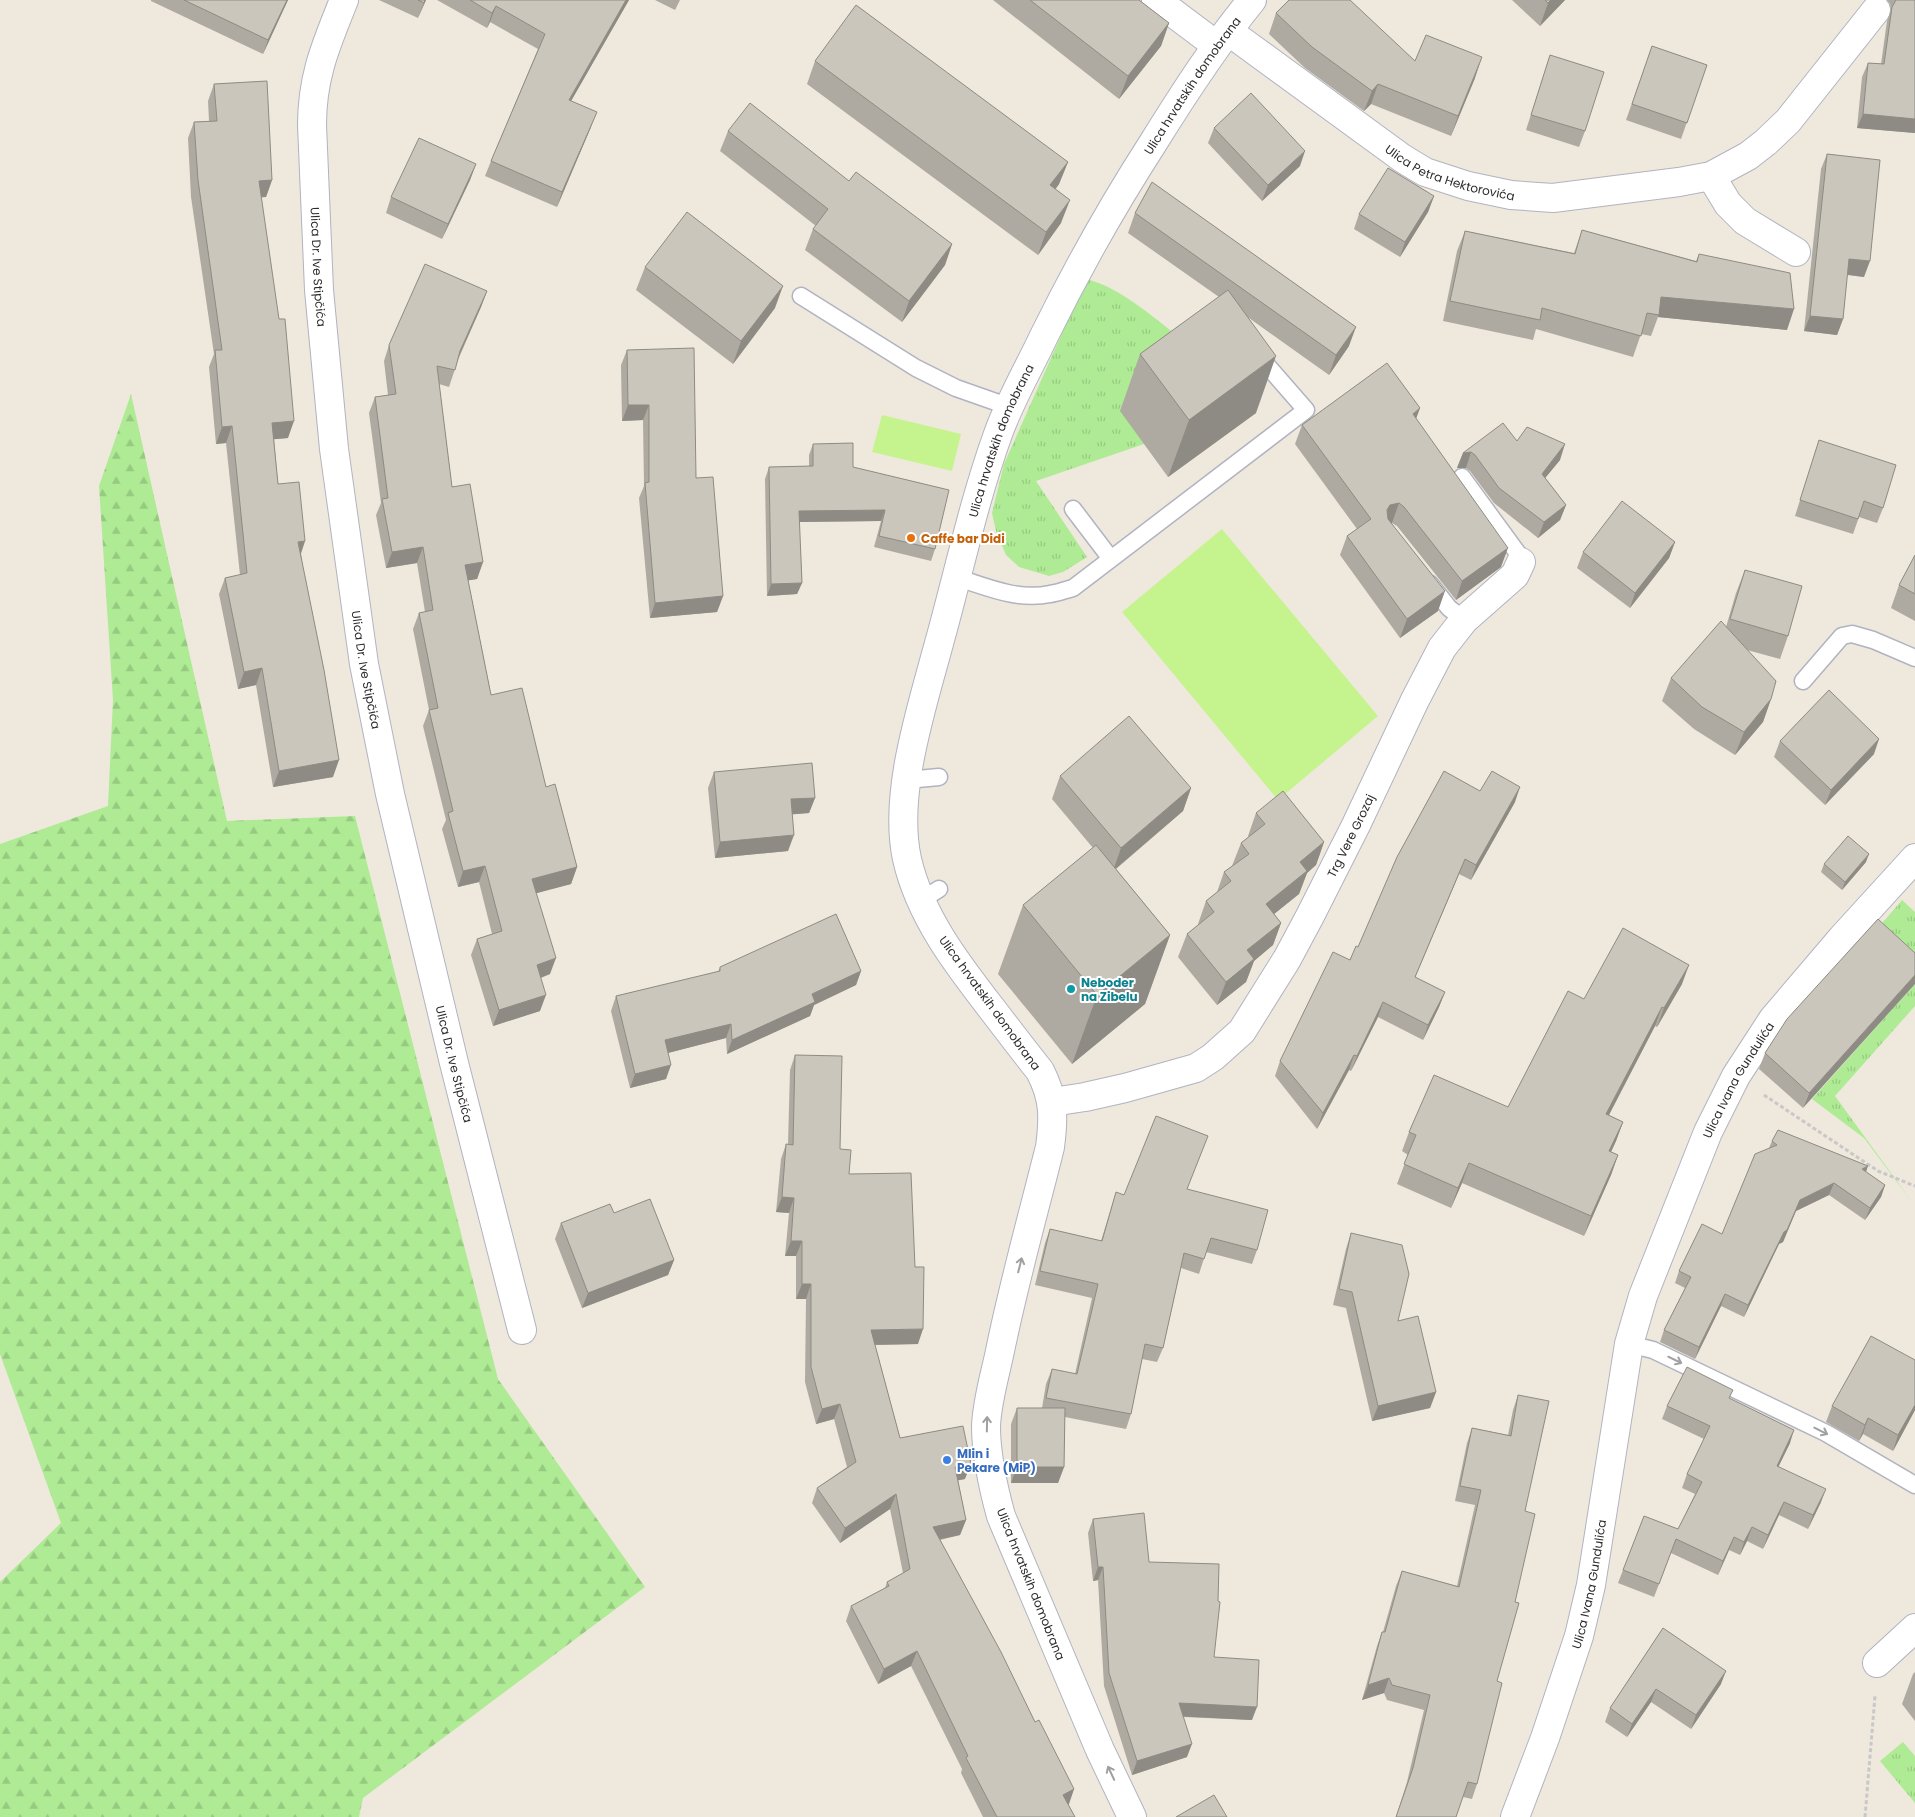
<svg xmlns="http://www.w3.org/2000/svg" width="1915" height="1817" viewBox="0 0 1915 1817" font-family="Poppins,sans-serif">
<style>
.grass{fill:url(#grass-tufts)}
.forest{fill:url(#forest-firs)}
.pitch{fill:#c5f48e}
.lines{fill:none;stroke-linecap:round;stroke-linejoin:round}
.service-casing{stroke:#b1b3c1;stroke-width:19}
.minor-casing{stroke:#b1b3c1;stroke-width:30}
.path{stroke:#c8c8c8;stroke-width:3;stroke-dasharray:4 2.5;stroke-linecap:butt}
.service{stroke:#fff;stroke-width:16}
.minor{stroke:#fff;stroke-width:28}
.wall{fill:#aeaaa1}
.shaded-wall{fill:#8d8b83}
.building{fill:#cac6bb;stroke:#8d8b83}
.oneway{stroke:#a0a0a0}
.food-dot{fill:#e8710a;stroke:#fff;stroke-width:2}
.culture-dot{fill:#0f9aa8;stroke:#fff;stroke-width:2}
.shop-dot{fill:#3f7fe0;stroke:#fff;stroke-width:2}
.labels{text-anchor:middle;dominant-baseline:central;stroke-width:4;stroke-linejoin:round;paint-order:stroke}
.street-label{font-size:12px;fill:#2c2c2c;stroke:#fff}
.food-label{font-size:12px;font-weight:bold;fill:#c56008;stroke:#fff;text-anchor:start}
.culture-label{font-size:12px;font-weight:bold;fill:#0d838f;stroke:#fff;text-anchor:start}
.shop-label{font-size:12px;font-weight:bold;fill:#366cbe;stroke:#fff;text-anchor:start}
</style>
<defs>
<pattern id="grass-tufts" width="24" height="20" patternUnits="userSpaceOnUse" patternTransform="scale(1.25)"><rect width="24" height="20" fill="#aeeb94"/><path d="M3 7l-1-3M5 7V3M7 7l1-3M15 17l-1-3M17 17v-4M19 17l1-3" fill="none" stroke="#96ca80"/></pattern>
<pattern id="forest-firs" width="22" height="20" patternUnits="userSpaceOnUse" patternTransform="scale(1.25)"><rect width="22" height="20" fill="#aeeb94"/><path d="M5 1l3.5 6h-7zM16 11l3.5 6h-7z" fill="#96ca80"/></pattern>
</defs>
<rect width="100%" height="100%" fill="#efe8dd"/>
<!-- grass -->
<path class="grass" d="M 1086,279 C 1123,288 1157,321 1187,343 L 1144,444 L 1036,481 L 1087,557 L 1063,572 L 1049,576 L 1019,567 L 1006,555 L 996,531 L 992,513 L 1004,464 Z
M 1902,900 L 1915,912 L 1915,973 L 1872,935 Z
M 1915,984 L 1915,1006 L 1835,1096 L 1915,1206 L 1864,1138 L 1812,1099 Z
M 1903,1742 L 1915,1756 L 1915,1803 L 1880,1761 Z"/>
<!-- forest -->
<path class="forest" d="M 131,394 L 227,821 L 355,816 L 498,1379 L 645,1587 L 363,1798 L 359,1817 L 0,1817 L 0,1582 L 61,1523 L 0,1354 L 0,844 L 108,806 L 113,700 L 99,486 Z"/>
<!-- pitch -->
<path class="pitch" d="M 882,415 L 961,434 L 952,471 L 872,452 Z
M 1222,529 L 1378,716 L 1278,800 L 1122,612 Z"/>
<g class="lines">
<!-- service casing -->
<g class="service-casing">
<path id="service" d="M 801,296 L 916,368 L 956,388 L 1010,407
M 1462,477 L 1519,555 L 1521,562
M 1073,509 L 1111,559
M 958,578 C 987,587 1018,601 1050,594 C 1058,593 1065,590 1073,588 L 1306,410 L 1258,355
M 1430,584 L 1449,608 L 1464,620
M 1803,681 L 1842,636 L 1852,634 L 1873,640 L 1915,658
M 907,780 L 939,777
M 920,901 L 939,889
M 1629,1344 L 1653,1350 L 1826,1433 L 1915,1485"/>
</g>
<!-- minor casing -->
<g class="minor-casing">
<g id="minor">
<path id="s1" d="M 344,0 C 326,45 312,76 312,125 L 319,290 L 334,449 L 364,664 L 390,794 L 454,1063 L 522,1330"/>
<path d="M 1156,0 L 1216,45"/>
<path id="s2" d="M 1228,31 L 1402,158 L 1425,172 L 1468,186 L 1511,195 L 1553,198 L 1679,182 L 1711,176 L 1748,156 L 1766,142 L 1788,121 L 1876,10"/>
<path d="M 1711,176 L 1728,204 L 1745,221 L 1796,252"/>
<path id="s3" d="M 1052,1102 L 1085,1097 L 1125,1088 L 1196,1068 L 1213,1057 L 1242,1031 L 1287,959 L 1310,916 L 1356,825 L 1415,700 L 1442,648 L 1464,620 L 1515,575 L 1521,562"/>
<path d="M 1877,1663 L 1915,1628"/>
<path id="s4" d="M 1132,1817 L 1100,1750 L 1001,1516 C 993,1487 986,1456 986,1426 C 987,1401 995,1375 1000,1351 C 1014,1282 1033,1215 1050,1147 C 1054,1117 1054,1098 1040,1071 C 1024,1051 1008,1030 992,1009 C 957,964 920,916 907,859 C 893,795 921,710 938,647 C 958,576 973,503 998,434 C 1010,400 1029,368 1044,336 C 1077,269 1113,205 1153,143 C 1184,93 1215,45 1252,0"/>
<path id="s5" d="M 1515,1817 L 1545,1738 L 1579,1636 L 1591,1585 L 1629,1344 L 1643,1296 L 1708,1132 L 1736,1076 L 1773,1019 L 1842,938 L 1915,858"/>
</g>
</g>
<!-- path -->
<path class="path" d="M 1764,1095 L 1878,1171 L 1915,1186
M 1865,1817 L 1875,1696"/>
<!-- service -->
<use href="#service" class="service"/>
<!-- minor -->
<use href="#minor" class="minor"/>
</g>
<!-- wall -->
<path class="wall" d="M 151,0 L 288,0 L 263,54 L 151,1 Z
M 379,0 L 426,0 L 418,18 Z
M 437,0 L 629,0 L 571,101 L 591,127 L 557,207 L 485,176 L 491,161 L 538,49 L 490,22 L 487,28 Z
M 655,0 L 680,0 L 675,10 Z
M 993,0 L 1139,0 L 1169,23 L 1161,46 L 1119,99 Z
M 1512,0 L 1565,0 L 1540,26 Z
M 1887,0 L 1915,0 L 1915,133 L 1857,128 L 1862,77 L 1868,63 L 1881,64 L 1887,21 L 1891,10 L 1890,4 Z
M 1276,13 L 1415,61 L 1475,78 L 1451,136 L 1371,104 L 1364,111 L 1305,68 L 1269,34 Z
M 1652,46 L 1707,65 L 1681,139 L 1626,120 Z
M 1550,55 L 1585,131 L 1579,147 L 1526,130 Z
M 815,61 L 1068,162 L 1059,184 L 1055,190 L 1061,223 L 1038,255 L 807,84 Z
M 214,84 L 272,180 L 266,197 L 261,197 L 288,438 L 274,439 L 278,484 L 305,541 L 301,554 L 333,777 L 273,787 L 256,685 L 238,689 L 219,594 L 225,578 L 240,575 L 226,443 L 216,444 L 209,367 L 214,354 L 191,197 L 188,138 L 194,122 L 209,121 L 208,101 Z
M 1214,128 L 1300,166 L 1262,201 L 1208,143 Z
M 728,131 L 952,244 L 945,265 L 902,322 L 805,250 L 813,229 L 816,226 L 720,151 Z
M 1827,154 L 1864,277 L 1847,275 L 1843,319 L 1837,335 L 1804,331 L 1821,169 Z
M 476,164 L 470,180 L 442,239 L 386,213 L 391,197 Z
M 1434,196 L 1428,212 L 1400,257 L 1354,229 L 1359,214 Z
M 1135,213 L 1349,346 L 1329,375 L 1249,318 L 1256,413 L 1168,477 L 1120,411 L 1140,354 L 1219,297 L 1128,233 Z
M 1582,230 L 1696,261 L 1699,254 L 1787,330 L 1658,317 L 1651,336 L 1641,334 L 1633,357 L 1536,329 L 1533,340 L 1443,321 L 1457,251 L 1465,231 L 1574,253 Z
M 645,267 L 775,308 L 733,364 L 636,290 Z
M 487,291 L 481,307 L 458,360 L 449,387 L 439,384 L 452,487 L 483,562 L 477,579 L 468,580 L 491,695 L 546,787 L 577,867 L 571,884 L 536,893 L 550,974 L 541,978 L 540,1011 L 493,1026 L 471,955 L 477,939 L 492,934 L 479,882 L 458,887 L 442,829 L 446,820 L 423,726 L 429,710 L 413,629 L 419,613 L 425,612 L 417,563 L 386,568 L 376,515 L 381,503 L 369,413 L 375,397 L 388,395 L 384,361 L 389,345 Z
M 627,350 L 696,478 L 723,596 L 717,612 L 650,618 L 639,498 L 644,486 L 643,420 L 622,421 L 621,365 Z
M 1420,408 L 1416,418 L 1501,567 L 1456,600 L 1397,526 L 1392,523 L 1391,523 L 1438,611 L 1400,638 L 1340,555 L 1347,536 L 1357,529 L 1295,444 L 1302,425 Z
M 1819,440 L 1883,508 L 1877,523 L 1859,517 L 1853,534 L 1795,516 Z
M 1517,441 L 1560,460 L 1545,478 L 1566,505 L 1560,520 L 1538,538 L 1494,503 L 1470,471 L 1466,468 L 1457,468 L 1463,453 Z
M 813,444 L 853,467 L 935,549 L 931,561 L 874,547 L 881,521 L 799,522 L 802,583 L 797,594 L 767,596 L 765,479 L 769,467 L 809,466 L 809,455 Z
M 1675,542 L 1669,558 L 1630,608 L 1577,568 L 1583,552 Z
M 1915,555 L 1915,621 L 1891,608 L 1899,585 Z
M 1745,570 L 1788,636 L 1780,659 L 1747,650 L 1771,699 L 1763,722 L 1735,755 L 1694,729 L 1662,701 L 1671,678 L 1726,627 L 1736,593 Z
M 1780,741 L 1874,754 L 1825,805 L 1774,757 Z
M 714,772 L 815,798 L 809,813 L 792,814 L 788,851 L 715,858 L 708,788 Z
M 1060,776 L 1191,788 L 1183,811 L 1116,869 L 1170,935 L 1145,1004 L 1072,1064 L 998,974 L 1023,905 L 1093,848 L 1052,799 Z
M 1480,791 L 1515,802 L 1471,880 L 1459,874 L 1415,977 L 1445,992 L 1439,1007 L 1423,1040 L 1378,1017 L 1351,1071 L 1349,1070 L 1317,1129 L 1275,1076 L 1280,1061 L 1358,947 Z
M 1256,813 L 1324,842 L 1316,865 L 1307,873 L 1299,894 L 1274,914 L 1281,923 L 1273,945 L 1254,961 L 1246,982 L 1217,1005 L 1178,957 L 1187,934 L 1198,925 L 1198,924 L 1206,901 L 1217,892 L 1224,872 L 1232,866 L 1241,843 L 1249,837 L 1248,836 Z
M 1866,862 L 1842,890 L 1821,872 L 1824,864 Z
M 1878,919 L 1803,1108 L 1759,1069 L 1765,1053 Z
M 720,967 L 861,971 L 856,985 L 814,1005 L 810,1016 L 727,1054 L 726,1038 L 668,1053 L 666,1079 L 630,1088 L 611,1011 L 616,996 L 718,972 Z
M 1682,984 L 1657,1027 L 1655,1026 L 1609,1115 L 1623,1122 L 1616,1141 L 1611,1152 L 1618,1155 L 1611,1175 L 1584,1236 L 1462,1183 L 1451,1208 L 1397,1184 L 1408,1155 L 1402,1151 L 1409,1132 L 1508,1107 L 1584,999 Z
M 795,1055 L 840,1149 L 849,1174 L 918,1344 L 875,1345 L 900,1438 L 965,1479 L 958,1480 L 966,1520 L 960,1535 L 940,1540 L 1035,1722 L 1074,1789 L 1068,1804 L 1075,1817 L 983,1817 L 961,1773 L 962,1769 L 911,1666 L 878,1684 L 846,1621 L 851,1606 L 885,1588 L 887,1582 L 903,1573 L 890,1509 L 840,1543 L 812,1503 L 817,1488 L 847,1467 L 834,1419 L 816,1424 L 805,1382 L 806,1299 L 796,1299 L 796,1256 L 785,1256 L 789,1213 L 776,1212 L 781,1159 L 786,1144 L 788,1144 L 790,1070 Z
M 1772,1141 L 1866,1172 L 1885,1185 L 1881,1197 L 1865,1220 L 1829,1195 L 1796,1211 L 1783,1242 L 1779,1244 L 1744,1317 L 1721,1306 L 1695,1359 L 1660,1342 L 1664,1330 L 1685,1288 L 1675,1283 L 1679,1271 L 1722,1234 L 1769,1148 Z
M 1188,1189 L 1257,1250 L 1252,1264 L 1206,1252 L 1199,1274 L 1181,1268 L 1163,1348 L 1157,1362 L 1142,1359 L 1131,1414 L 1126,1429 L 1065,1417 L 1064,1467 L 1058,1483 L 1011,1483 L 1011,1424 L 1017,1408 L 1042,1408 L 1046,1384 L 1052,1369 L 1075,1374 L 1092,1298 L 1035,1285 L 1045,1243 L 1050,1229 L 1101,1241 L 1116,1192 L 1124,1195 Z
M 614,1213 L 674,1260 L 668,1275 L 582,1308 L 555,1239 L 561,1223 Z
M 1351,1233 L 1436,1392 L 1430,1408 L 1372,1421 L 1346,1308 L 1333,1305 L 1346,1249 Z
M 1915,1360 L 1915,1410 L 1893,1451 L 1863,1434 L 1859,1441 L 1826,1422 L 1832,1406 Z
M 1518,1395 L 1525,1511 L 1497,1681 L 1477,1784 L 1472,1799 L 1463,1797 L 1456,1817 L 1396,1817 L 1407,1782 L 1424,1710 L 1387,1700 L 1384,1693 L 1362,1700 L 1377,1646 L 1382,1632 L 1383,1632 L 1396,1586 L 1402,1571 L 1457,1586 L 1475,1505 L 1455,1501 L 1467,1443 L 1472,1428 L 1508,1435 L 1513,1410 Z
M 1730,1399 L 1790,1443 L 1778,1467 L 1821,1502 L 1808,1529 L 1779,1515 L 1763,1549 L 1747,1541 L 1740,1555 L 1729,1550 L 1718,1575 L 1671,1553 L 1654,1597 L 1618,1583 L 1644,1516 L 1678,1529 L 1695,1494 L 1682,1488 L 1687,1474 L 1704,1439 L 1662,1419 L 1667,1406 Z
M 1093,1519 L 1149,1562 L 1214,1657 L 1252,1720 L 1183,1717 L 1187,1757 L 1132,1775 L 1104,1686 L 1098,1580 L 1093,1581 L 1088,1533 Z
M 1663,1628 L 1721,1684 L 1691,1729 L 1651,1702 L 1627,1737 L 1605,1722 L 1610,1708 Z
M 1915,1672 L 1915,1721 L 1902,1704 L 1913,1674 Z"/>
<!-- shaded-wall -->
<path class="shaded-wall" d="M 287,0 L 288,0 L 263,54 L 268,40 Z
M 425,0 L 426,0 L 418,18 Z
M 626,0 L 629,0 L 563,115 L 569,100 Z
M 1551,0 L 1565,0 L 1540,26 L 1548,3 Z
M 496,6 L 490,22 L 487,28 L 492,13 Z
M 1169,23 L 1161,46 L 1119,99 L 1128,76 Z
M 1482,57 L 1475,78 L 1451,136 L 1458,116 Z
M 1378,84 L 1371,104 L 1364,111 L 1372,91 Z
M 597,112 L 591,127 L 557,207 L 562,192 Z
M 1863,114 L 1915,119 L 1915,133 L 1857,128 Z
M 1305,151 L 1300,166 L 1262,201 L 1268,185 Z
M 1068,162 L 1059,184 L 1041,208 L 1050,185 Z
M 476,164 L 470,180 L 442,239 L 448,224 Z
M 272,180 L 266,197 L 253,198 L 259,181 Z
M 1434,196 L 1428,212 L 1400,257 L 1405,242 Z
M 1070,200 L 1061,223 L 1038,255 L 1046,232 Z
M 952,244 L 945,265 L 902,322 L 909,301 Z
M 1849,259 L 1870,261 L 1864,277 L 1843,274 Z
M 783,286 L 775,308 L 733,364 L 741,341 Z
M 487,291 L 481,307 L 454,367 L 460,351 Z
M 1661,297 L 1794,309 L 1787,330 L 1658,317 Z
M 1810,316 L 1843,319 L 1837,335 L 1804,331 Z
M 1356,327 L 1349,346 L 1329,375 L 1336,355 Z
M 1276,356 L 1256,413 L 1168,477 L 1189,420 Z
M 628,405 L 649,405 L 643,420 L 622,421 Z
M 1420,408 L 1413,427 L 1413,414 Z
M 294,421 L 288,438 L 266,440 L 272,423 Z
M 232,426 L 226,443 L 216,444 L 222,427 Z
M 1565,444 L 1560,460 L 1536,489 L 1542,474 Z
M 1471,452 L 1466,468 L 1457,468 L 1463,453 Z
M 1399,503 L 1392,523 L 1383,524 L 1387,510 L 1390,505 Z
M 1566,505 L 1560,520 L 1538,538 L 1544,522 Z
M 885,510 L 881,521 L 795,522 L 799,511 Z
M 305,541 L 299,558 L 298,542 Z
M 1675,542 L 1669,558 L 1630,608 L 1635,593 Z
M 423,547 L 417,563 L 386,568 L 392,552 Z
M 1508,548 L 1501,567 L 1456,600 L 1462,581 Z
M 483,562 L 477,579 L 459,582 L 465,565 Z
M 802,583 L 797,594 L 767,596 L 771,584 Z
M 1445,591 L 1438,611 L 1400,638 L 1407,619 Z
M 723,596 L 717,612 L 650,618 L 655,603 Z
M 262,668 L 256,685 L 238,689 L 244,672 Z
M 1771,699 L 1763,722 L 1735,755 L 1744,732 Z
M 1879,739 L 1874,754 L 1825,805 L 1831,790 Z
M 339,760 L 333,777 L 273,787 L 279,771 Z
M 1520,787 L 1515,802 L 1471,880 L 1476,865 Z
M 1191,788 L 1183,811 L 1113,871 L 1121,848 Z
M 815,798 L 809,813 L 785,815 L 791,799 Z
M 794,835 L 788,851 L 715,858 L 720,842 Z
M 1324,842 L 1316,865 L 1307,873 L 1299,894 L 1258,927 L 1266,904 L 1300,862 Z
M 1869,854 L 1866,862 L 1842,890 L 1845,882 Z
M 1465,859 L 1459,874 L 1409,992 L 1415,977 Z
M 485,866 L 479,882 L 458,887 L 463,871 Z
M 577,867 L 571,884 L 526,896 L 532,879 Z
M 1281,923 L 1273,945 L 1254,961 L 1246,982 L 1217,1005 L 1226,982 L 1247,950 Z
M 1170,935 L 1145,1004 L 1072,1064 L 1097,995 Z
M 556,958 L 550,974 L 531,981 L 537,965 Z
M 1689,965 L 1682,984 L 1657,1027 L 1664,1008 Z
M 861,971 L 856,985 L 814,1005 L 810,1016 L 727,1054 L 732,1040 L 812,994 Z
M 1915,975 L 1915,984 L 1803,1108 L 1809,1093 Z
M 1445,992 L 1439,1007 L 1423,1040 L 1428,1025 Z
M 546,995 L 540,1011 L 493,1026 L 499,1010 Z
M 1383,1002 L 1378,1017 L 1351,1071 L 1357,1056 Z
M 1662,1007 L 1655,1026 L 1599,1134 L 1606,1114 Z
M 731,1024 L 726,1038 L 660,1055 L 665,1040 Z
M 1354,1055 L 1349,1070 L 1317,1129 L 1323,1113 Z
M 671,1065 L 666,1079 L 630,1088 L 635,1074 Z
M 1623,1122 L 1616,1141 L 1602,1171 L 1609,1151 Z
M 1618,1155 L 1611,1175 L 1584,1236 L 1591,1216 Z
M 1469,1163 L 1462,1183 L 1451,1208 L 1458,1188 Z
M 1868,1166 L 1864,1178 L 1862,1169 Z
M 1834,1183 L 1829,1195 L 1796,1211 L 1783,1242 L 1779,1244 L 1744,1317 L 1748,1305 L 1800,1200 Z
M 1885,1185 L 1881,1197 L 1865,1220 L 1870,1208 Z
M 782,1197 L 794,1198 L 789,1213 L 776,1212 Z
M 791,1241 L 802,1241 L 796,1256 L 785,1256 Z
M 674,1260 L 668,1275 L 582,1308 L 588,1293 Z
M 802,1284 L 811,1284 L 806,1299 L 796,1299 Z
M 1725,1294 L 1721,1306 L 1695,1359 L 1699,1347 Z
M 923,1329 L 918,1344 L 866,1345 L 871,1330 Z
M 1436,1392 L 1430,1408 L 1372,1421 L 1378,1406 Z
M 840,1404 L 834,1419 L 816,1424 L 822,1409 Z
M 1915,1405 L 1915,1410 L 1893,1451 L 1898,1435 Z
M 1868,1418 L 1863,1434 L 1859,1441 L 1865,1425 Z
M 1794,1430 L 1790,1443 L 1772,1480 L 1777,1466 Z
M 971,1464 L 965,1479 L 949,1482 L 955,1467 Z
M 1017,1467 L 1064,1467 L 1058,1483 L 1011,1483 Z
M 1826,1489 L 1821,1502 L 1808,1529 L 1813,1515 Z
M 896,1494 L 890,1509 L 840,1543 L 845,1528 Z
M 1784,1502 L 1779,1515 L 1763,1549 L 1768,1535 Z
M 966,1520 L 960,1535 L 927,1542 L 933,1527 Z
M 1752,1527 L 1747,1541 L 1740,1555 L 1744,1542 Z
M 1734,1537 L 1729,1550 L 1718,1575 L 1723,1561 Z
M 1098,1567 L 1103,1567 L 1098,1580 L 1093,1581 Z
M 917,1651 L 911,1666 L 878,1684 L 884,1669 Z
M 1726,1671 L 1721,1684 L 1691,1729 L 1696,1715 Z
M 1389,1678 L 1384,1693 L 1362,1700 L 1368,1685 Z
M 1656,1689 L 1651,1702 L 1627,1737 L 1632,1724 Z
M 1179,1703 L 1257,1707 L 1252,1720 L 1174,1716 Z
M 1192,1744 L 1187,1757 L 1132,1775 L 1137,1761 Z
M 1074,1789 L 1069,1804 L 1057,1810 L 1063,1795 Z"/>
<!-- building -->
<path class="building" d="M 184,0 L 287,0 L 268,40 Z
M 418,0 L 425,0 L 424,3 Z
M 470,0 L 626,0 L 569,100 L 597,112 L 562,192 L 491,161 L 545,34 L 496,6 L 492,13 Z
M 1030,0 L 1139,0 L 1169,23 L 1128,76 Z
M 1289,0 L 1350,0 L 1415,61 L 1426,35 L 1482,57 L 1458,116 L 1378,84 L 1372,91 L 1312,47 L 1276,13 Z
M 1545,0 L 1551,0 L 1548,3 Z
M 1896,0 L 1915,0 L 1915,119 L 1863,114 L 1868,63 L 1884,64 L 1892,7 Z
M 856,5 L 1068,162 L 1050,185 L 1070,200 L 1046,232 L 815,61 Z
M 1652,46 L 1707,65 L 1687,123 L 1632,104 Z
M 1550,55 L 1604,72 L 1585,131 L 1531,115 Z
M 267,81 L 272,180 L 259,181 L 279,319 L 285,319 L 294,421 L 272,423 L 278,484 L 299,482 L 305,541 L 298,542 L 324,670 L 339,760 L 279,771 L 262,668 L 244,672 L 225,578 L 247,573 L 232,426 L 222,427 L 215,350 L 222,350 L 198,180 L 194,122 L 217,121 L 214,84 Z
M 1251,93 L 1305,151 L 1268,185 L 1214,128 Z
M 750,103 L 849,181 L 856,172 L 952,244 L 909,301 L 813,229 L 828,209 L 728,131 Z
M 419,138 L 476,164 L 448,224 L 391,197 Z
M 1827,154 L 1880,160 L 1870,261 L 1849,259 L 1843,319 L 1810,316 Z
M 1388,168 L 1434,196 L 1405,242 L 1359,214 Z
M 1152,182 L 1356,327 L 1336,355 L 1135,213 Z
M 687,212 L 783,286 L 741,341 L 645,267 Z
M 1582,230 L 1697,262 L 1699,254 L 1790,273 L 1794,309 L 1661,297 L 1659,315 L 1647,313 L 1641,336 L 1542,308 L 1540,320 L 1450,301 L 1465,231 L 1575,254 Z
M 425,264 L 487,291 L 460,351 L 455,370 L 437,366 L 452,487 L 470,484 L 483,562 L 465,565 L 491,695 L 522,688 L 546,787 L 555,784 L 577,867 L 532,879 L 556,958 L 537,965 L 546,995 L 499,1010 L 477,939 L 502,931 L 485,866 L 463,871 L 448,813 L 453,811 L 429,710 L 438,708 L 419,613 L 433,610 L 423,547 L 392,552 L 382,499 L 388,498 L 375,397 L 396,394 L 389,345 Z
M 1228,290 L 1276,356 L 1189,420 L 1140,354 Z
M 694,348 L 696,478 L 713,477 L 723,596 L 655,603 L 645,483 L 649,482 L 649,405 L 628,405 L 627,350 Z
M 1387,363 L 1420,408 L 1413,414 L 1508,548 L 1462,581 L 1404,507 L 1399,503 L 1390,505 L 1387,510 L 1388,519 L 1445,591 L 1407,619 L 1347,536 L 1371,519 L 1302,425 Z
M 1503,423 L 1517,441 L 1527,427 L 1565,444 L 1542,474 L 1566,505 L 1544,522 L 1499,488 L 1475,455 L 1471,452 L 1463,453 Z
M 1819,440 L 1896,465 L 1883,508 L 1864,501 L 1858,519 L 1800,500 Z
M 853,443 L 853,467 L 949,490 L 935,549 L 879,536 L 885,510 L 799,511 L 802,583 L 771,584 L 769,467 L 813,466 L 813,444 Z
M 1622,501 L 1675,542 L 1635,593 L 1583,552 Z
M 1915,555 L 1915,594 L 1899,585 Z
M 1745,570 L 1802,586 L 1788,636 L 1730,619 Z
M 1721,621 L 1776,681 L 1771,699 L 1744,732 L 1702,707 L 1671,678 Z
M 1829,690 L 1879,739 L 1831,790 L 1780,741 Z
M 1129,716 L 1191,788 L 1121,848 L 1060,776 Z
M 812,763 L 815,798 L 791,799 L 794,835 L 720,842 L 714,772 Z
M 1444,771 L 1480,791 L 1492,771 L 1520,787 L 1476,865 L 1465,859 L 1415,977 L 1445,992 L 1428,1025 L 1383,1002 L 1357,1056 L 1354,1055 L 1323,1113 L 1280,1061 L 1333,952 L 1350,960 L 1356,946 L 1358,947 L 1397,857 Z
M 1283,791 L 1324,842 L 1300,862 L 1307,871 L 1266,904 L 1281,923 L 1247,950 L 1254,959 L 1226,982 L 1187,934 L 1214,912 L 1206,901 L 1231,881 L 1224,872 L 1249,854 L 1241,843 L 1265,824 L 1256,813 Z
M 1848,836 L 1869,854 L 1845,882 L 1824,864 Z
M 1096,845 L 1170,935 L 1097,995 L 1023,905 Z
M 836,914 L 861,971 L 812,994 L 815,1002 L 732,1040 L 731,1024 L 665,1040 L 671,1065 L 635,1074 L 616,996 L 720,971 L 720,967 Z
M 1878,919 L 1915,953 L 1915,975 L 1809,1093 L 1765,1053 L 1787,1019 Z
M 1623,928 L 1689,965 L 1664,1008 L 1662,1007 L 1606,1114 L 1623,1122 L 1609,1151 L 1618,1155 L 1591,1216 L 1469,1163 L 1458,1188 L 1404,1164 L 1416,1135 L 1409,1132 L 1434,1075 L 1508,1107 L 1568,991 L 1584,999 Z
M 795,1055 L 842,1056 L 840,1149 L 851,1150 L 849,1174 L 911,1173 L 915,1267 L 924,1267 L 923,1329 L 871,1330 L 900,1438 L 963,1426 L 971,1464 L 955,1467 L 966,1520 L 933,1527 L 1001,1652 L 1035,1722 L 1039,1720 L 1074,1789 L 1063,1795 L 1075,1817 L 997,1817 L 966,1758 L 968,1756 L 917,1651 L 884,1669 L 851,1606 L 889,1586 L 887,1582 L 910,1569 L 896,1494 L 845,1528 L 817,1488 L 856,1462 L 840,1404 L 822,1409 L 811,1367 L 811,1284 L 802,1284 L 802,1241 L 791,1241 L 794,1198 L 782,1197 L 786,1144 L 793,1145 Z
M 1156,1116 L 1208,1136 L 1187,1189 L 1268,1210 L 1257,1250 L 1211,1238 L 1204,1259 L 1184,1253 L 1163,1348 L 1145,1344 L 1131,1414 L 1046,1398 L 1052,1369 L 1077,1374 L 1098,1284 L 1040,1271 L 1050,1229 L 1102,1241 L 1116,1192 L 1124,1195 Z
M 1778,1130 L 1868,1166 L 1862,1169 L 1885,1185 L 1870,1208 L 1834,1183 L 1800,1200 L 1787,1230 L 1784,1232 L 1748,1305 L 1725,1294 L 1699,1347 L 1664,1330 L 1691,1277 L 1679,1271 L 1702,1224 L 1722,1234 L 1755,1154 L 1777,1145 L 1772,1141 Z
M 650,1199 L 674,1260 L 588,1293 L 561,1223 L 610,1204 L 614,1213 Z
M 1351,1233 L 1402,1245 L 1409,1274 L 1398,1321 L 1418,1316 L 1436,1392 L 1378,1406 L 1352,1292 L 1339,1289 Z
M 1871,1336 L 1915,1360 L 1915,1405 L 1898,1435 L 1868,1418 L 1865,1425 L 1832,1406 Z
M 1687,1367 L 1733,1390 L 1729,1398 L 1794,1430 L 1777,1466 L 1826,1489 L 1813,1515 L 1784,1502 L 1768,1535 L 1752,1527 L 1744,1542 L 1734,1537 L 1723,1561 L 1676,1539 L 1659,1584 L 1623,1570 L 1644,1516 L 1678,1529 L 1702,1482 L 1687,1474 L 1710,1426 L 1667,1406 Z
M 1518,1395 L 1549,1401 L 1525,1511 L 1535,1514 L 1515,1602 L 1519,1603 L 1497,1681 L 1502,1683 L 1477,1784 L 1468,1782 L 1456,1817 L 1396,1817 L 1413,1768 L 1430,1695 L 1392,1685 L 1389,1678 L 1368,1685 L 1382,1632 L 1385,1632 L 1402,1571 L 1459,1587 L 1481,1490 L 1460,1486 L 1472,1428 L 1511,1436 Z
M 1017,1408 L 1065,1408 L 1064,1467 L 1017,1467 Z
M 1144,1513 L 1149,1562 L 1219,1564 L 1218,1601 L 1220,1602 L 1214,1657 L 1259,1660 L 1257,1707 L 1179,1703 L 1192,1744 L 1137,1761 L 1109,1673 L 1103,1567 L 1098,1567 L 1093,1519 Z
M 1663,1628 L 1726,1671 L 1696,1715 L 1656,1689 L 1632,1724 L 1610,1708 Z
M 1214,1795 L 1227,1817 L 1176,1817 Z"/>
<!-- one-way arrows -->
<defs><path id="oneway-shaft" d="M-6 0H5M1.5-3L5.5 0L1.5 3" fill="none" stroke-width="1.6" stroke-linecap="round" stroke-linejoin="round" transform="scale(1.25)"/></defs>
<g class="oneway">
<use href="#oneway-shaft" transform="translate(1020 1265) rotate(-76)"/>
<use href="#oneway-shaft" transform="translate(1675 1360) rotate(26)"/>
<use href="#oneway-shaft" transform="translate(987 1424) rotate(-89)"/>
<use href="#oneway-shaft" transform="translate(1821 1431) rotate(27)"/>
<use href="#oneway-shaft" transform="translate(1111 1773) rotate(-115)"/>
</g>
<!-- markers -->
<circle class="food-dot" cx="911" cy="538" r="5"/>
<circle class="culture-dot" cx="1071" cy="989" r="5"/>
<circle class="shop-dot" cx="947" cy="1460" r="5"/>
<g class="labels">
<!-- street labels -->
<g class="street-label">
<text stroke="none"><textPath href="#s4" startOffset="1874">Ulica hrvatskih domobrana</textPath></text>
<text stroke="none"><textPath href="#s2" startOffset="266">Ulica Petra Hektorovića</textPath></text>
<text stroke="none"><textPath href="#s1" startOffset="272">Ulica Dr. Ive Stipčića</textPath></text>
<text stroke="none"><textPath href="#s4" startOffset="1469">Ulica hrvatskih domobrana</textPath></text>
<text stroke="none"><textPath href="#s1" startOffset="678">Ulica Dr. Ive Stipčića</textPath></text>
<text stroke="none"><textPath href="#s3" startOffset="431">Trg Vere Grozaj</textPath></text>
<text transform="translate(990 1003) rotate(54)">Ulica hrvatskih domobrana</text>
<text stroke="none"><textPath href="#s1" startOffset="1082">Ulica Dr. Ive Stipčića</textPath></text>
<text stroke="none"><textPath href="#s5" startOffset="775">Ulica Ivana Gundulića</textPath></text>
<text transform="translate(1031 1584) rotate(68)">Ulica hrvatskih domobrana</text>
<text stroke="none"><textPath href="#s5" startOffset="245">Ulica Ivana Gundulića</textPath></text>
</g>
<!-- food labels -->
<g class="food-label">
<text x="921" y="538">Caffe bar Didi</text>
</g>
<!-- culture labels -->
<g class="culture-label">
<text x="1081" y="982">Neboder<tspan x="1081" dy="14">na Zibelu</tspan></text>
</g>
<!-- shop labels -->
<g class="shop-label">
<text x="957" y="1453">Mlin i<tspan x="957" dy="14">Pekare (MiP)</tspan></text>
</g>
</g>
</svg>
